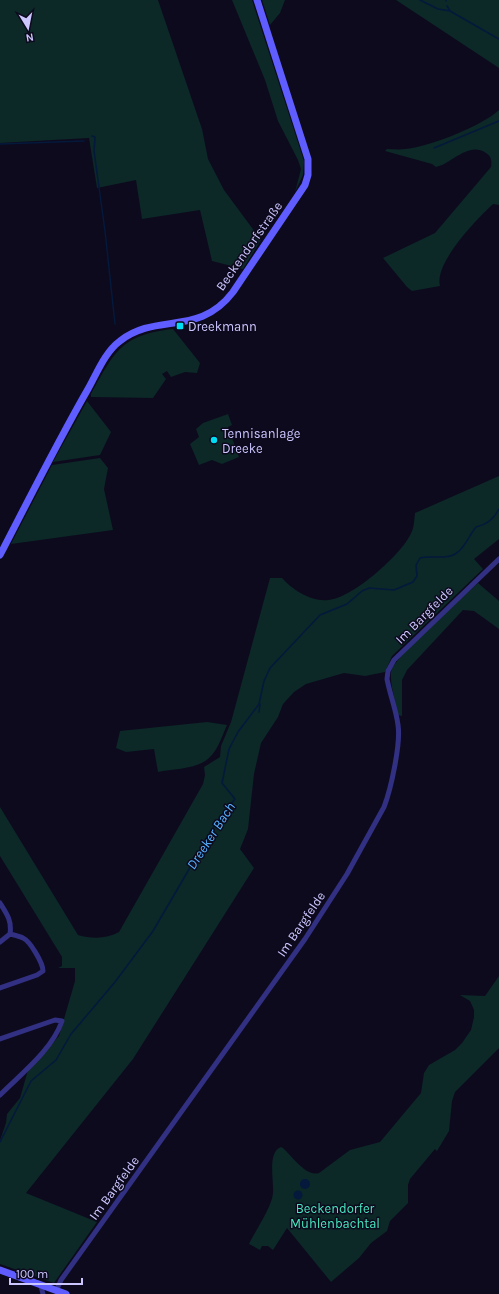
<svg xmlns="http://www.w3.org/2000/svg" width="499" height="1294" viewBox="0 0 499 1294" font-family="Karla,sans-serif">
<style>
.green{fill:#0c2827}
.water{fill:#04193c}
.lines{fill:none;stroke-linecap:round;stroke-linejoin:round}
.stream{stroke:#04193c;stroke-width:1.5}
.street{stroke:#323082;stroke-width:5}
.secondary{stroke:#5f5dff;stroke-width:7}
.poi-dot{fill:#00dcf1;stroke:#0d0a1e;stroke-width:1.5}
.labels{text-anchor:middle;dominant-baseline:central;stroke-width:3;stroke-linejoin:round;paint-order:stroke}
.street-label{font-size:13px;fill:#ccc6ff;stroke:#0d0a1e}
.poi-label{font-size:13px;fill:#ccc6ff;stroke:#0d0a1e;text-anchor:start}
.park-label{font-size:13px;fill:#47eabf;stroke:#0d0a1e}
.water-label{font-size:14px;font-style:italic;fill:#54b2ff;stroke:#0d0a1e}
</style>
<rect width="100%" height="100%" fill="#0d0a1e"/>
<!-- green -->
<path class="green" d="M 0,0 L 158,0 L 202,129 L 208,159 L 224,190 L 261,240 L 243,269 L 212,261 L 200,210 L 142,219 L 136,180 L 97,188 L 89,138 L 0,143 Z
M 232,0 L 252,0 L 304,161 L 303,175 L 295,192 L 301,169 L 298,160 L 278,121 L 265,80 Z
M 262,0 L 285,0 L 280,13 L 270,25 Z
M 396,0 L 499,0 L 499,68 Z
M 499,110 L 499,205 L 493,204 C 477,219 434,263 440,286 L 412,291 L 407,287 L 383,258 L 435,233 L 491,167 C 492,161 491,156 486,153 C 468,141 452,164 436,167 L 432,164 L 385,151 L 387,149 C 393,149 399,150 405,149 C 429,147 482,126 499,110 Z
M 173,329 L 200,363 L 197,373 L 185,372 L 171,377 L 167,371 L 162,374 L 166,379 L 153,398 L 91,397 L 91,394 C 115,351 121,335 173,329 Z
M 87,401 L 111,432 L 100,455 L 53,462 Z
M 228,414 L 232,425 L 228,427 L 239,457 L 222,464 L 212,460 L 199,465 L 190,444 L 199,437 L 196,429 L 203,423 Z
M 100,458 L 108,468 L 104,489 L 113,530 L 11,544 L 52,465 Z
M 499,476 L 499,539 L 474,559 L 483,569 L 392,656 L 385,672 L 365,676 L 344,673 L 306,684 L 294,692 L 283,704 L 278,717 L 261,743 L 254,774 L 248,829 L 240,849 L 254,868 L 133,1059 L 26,1193 L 97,1222 L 54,1283 L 0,1264 L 0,1140 L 6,1123 L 7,1114 L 20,1098 L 28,1070 L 59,1036 L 75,981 L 75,968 L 58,968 L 62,966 L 62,957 L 0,856 L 0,807 L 78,935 C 92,939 107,939 119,932 L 203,784 L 205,775 L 204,767 L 220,757 L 221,746 L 231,722 L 270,578 L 282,578 C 293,590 311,602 328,600 C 351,599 398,557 409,537 C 414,530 414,522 415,513 Z
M 478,583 L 499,601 L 499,629 L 474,611 L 463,610 L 407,670 L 402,680 L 402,716 L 398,715 C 396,702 390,686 391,673 C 393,656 462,598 478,583 Z
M 207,722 L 227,725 C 222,736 218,750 209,758 C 198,769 173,769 158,772 L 154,749 L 126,752 L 116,748 L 120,731 Z
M 499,976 L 499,1048 L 455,1092 L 452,1101 L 449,1131 L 437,1151 L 435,1149 L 410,1179 L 408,1185 L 408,1203 L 390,1221 L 387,1231 L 371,1243 L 359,1258 L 331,1282 L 287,1228 L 273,1250 L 268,1246 L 262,1246 L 260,1250 L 249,1244 C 255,1231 272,1207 273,1193 C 274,1181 267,1152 281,1147 L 283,1148 C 293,1157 306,1177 319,1173 L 350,1150 L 380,1142 L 421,1093 L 424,1073 L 429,1065 L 455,1050 L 462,1043 L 471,1030 L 474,1017 L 474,1010 L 470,1001 L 460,995 L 485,996 Z"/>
<!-- water -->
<path class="water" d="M300 1184a5 5 0 1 1 10 0a5 5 0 1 1-10 0Z
M293.5 1195a4.5 4.5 0 1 1 9 0a4.5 4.5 0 1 1-9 0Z"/>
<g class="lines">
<!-- stream -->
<path class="stream" d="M 420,0 L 438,9 L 450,11 L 499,39
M 446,0 L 446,1
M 447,6 L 450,11
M 92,136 L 95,137 L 94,151 L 105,231 L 115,324
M 0,144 L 84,141
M 434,148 L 499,121
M 259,712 L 260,704
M 0,1142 L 31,1081 L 56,1060 L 71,1034 L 115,982 L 153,931 L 216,823 L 235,799 L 222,783 L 229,749 L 238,732 L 259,704 L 264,681 L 270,668 L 320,615 L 347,604 L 362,591 L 369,588 L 394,590 L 413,582 L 417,576 L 416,565 L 420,558 C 433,555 449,561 459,551 C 466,545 470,534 476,527 C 486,525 494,519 499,509"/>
<!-- street -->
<path class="street" d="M 0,903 C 7,914 12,921 10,934 L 0,942
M 0,988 L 37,975 L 43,971 C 43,963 30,941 23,938 C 19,936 14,935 10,934
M 0,1039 L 55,1020 L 62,1021 C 52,1050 22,1073 0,1095
M 41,1286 L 43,1294
M 56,1291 L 61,1280 L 305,939 L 347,874 L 384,807 C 391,789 401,743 398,725 C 396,709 390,695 387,679 L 388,671 L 394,660 L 499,559"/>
<!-- secondary -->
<path class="secondary" d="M 0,555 C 29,499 57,443 88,389 C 97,373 105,352 120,341 C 157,312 199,337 233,292 L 305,185 L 308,175 L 308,159 L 257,0
M 0,1270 L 66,1294"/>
</g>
<!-- markers -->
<g class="poi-dot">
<rect x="176" y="322" width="8" height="8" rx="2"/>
<circle cx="214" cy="440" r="4"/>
</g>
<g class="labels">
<!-- street labels -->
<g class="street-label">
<text transform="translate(249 246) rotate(-55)">Beckendorfstraße</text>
<text transform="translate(424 615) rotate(-45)">Im Bargfelde</text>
<text transform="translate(301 924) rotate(-56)">Im Bargfelde</text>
<text transform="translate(114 1188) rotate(-54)">Im Bargfelde</text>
</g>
<!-- poi labels -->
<g class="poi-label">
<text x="188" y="326">Dreekmann</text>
<text x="222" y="433">Tennisanlage<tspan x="222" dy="15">Dreeke</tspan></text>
</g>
<!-- park labels -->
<g class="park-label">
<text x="335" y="1208">Beckendorfer<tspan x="335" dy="15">Mühlenbachtal</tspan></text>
</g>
<!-- water labels -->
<g class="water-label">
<text transform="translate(211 836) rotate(-57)">Dreeker Bach</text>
</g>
</g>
<!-- north arrow -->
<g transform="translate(28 28) rotate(170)" stroke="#0d0a1e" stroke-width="3" paint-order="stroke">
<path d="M0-3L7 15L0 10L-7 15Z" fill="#ccc6ff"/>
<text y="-6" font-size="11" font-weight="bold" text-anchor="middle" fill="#ccc6ff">N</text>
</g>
<!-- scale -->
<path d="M10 1278v6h72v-6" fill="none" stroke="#ccc6ff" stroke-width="2"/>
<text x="16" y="1278" font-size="12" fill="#ccc6ff" stroke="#0d0a1e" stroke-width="3" paint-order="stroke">100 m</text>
</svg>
